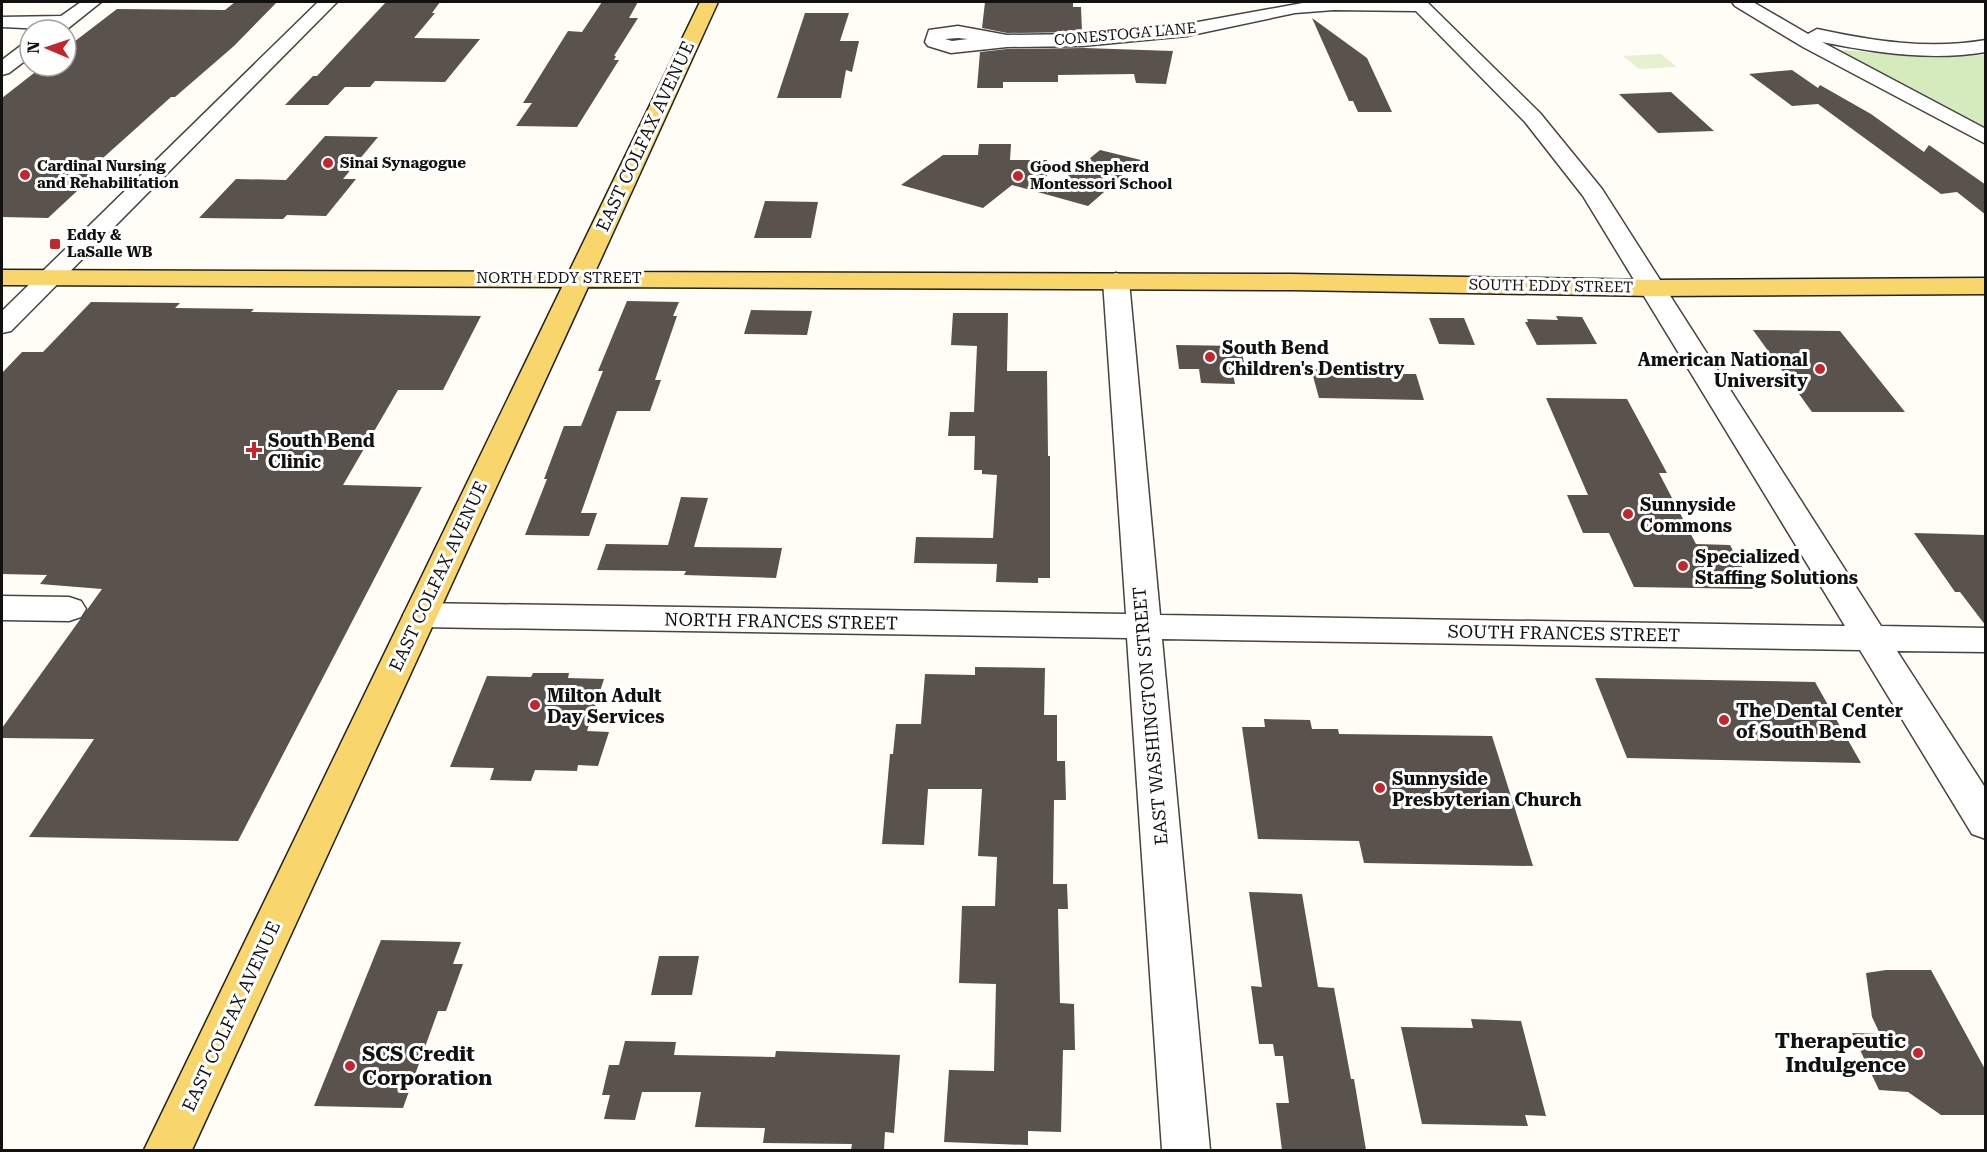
<svg xmlns="http://www.w3.org/2000/svg" width="1987" height="1152" viewBox="0 0 1987 1152" font-family="'Roboto Serif',serif">
<style>
.green{fill:#d5ebbd}
.pitch{fill:#e6f2cf}
.building{fill:#5a524d}
.lines{fill:none;stroke-linecap:round;stroke-linejoin:round}
.minor-casing{stroke:#444;stroke-width:3}
.major-casing{stroke:#222;stroke-width:3}
.minor{fill:#fff;fill-rule:evenodd}
.major{fill:#f9d66b;fill-rule:evenodd}
.poi-dot{fill:#c4262e;stroke:#fff;stroke-width:2}
.labels{text-anchor:middle;dominant-baseline:central;stroke-width:6;stroke-linejoin:round;paint-order:stroke}
.far-street-label{font-size:15px;fill:#111;stroke:#fff}
.far-poi-label{font-size:15px;font-weight:bold;fill:#111;stroke:#fff;text-anchor:start}
.street-label{font-size:18px;fill:#111;stroke:#fff}
.poi-label{font-size:18px;font-weight:bold;fill:#111;stroke:#fff;text-anchor:start}
.near-poi-label{font-size:21px;font-weight:bold;fill:#111;stroke:#fff;text-anchor:end}
</style>
<rect width="100%" height="100%" fill="#fffdf5"/>
<!-- green -->
<path class="green" d="M 1845,50 L 1920,57 L 1985,55 L 1985,131 L 1844,54 L 1841,51 Z"/>
<!-- pitch -->
<path class="pitch" d="M 1661,54 L 1677,67 L 1639,69 L 1623,56 Z"/>
<!-- building -->
<path class="building" d="M 235,2 L 277,2 L 234,46 L 175,97 L 171,97 L 94,166 L 104,166 L 48,218 L 2,217 L 2,98 L 43,66 L 66,66 L 66,48 L 117,9 L 225,10 Z
M 386,2 L 440,2 L 432,13 L 435,13 L 414,38 L 480,39 L 445,82 L 375,81 L 370,87 L 345,87 L 328,105 L 285,105 L 313,76 L 317,76 Z
M 602,2 L 638,2 L 629,18 L 638,18 L 614,56 L 616,56 L 614,60 L 619,60 L 577,127 L 516,126 L 532,103 L 523,103 L 568,31 L 582,32 Z
M 985,2 L 1073,3 L 1073,7 L 1081,7 L 1082,32 L 1007,33 L 982,28 Z
M 805,13 L 849,13 L 840,41 L 859,41 L 852,72 L 846,70 L 841,98 L 777,98 Z
M 1312,18 L 1367,58 L 1392,112 L 1358,112 L 1353,101 L 1349,101 Z
M 1084,48 L 1173,51 L 1166,84 L 1136,83 L 1134,74 L 1058,75 L 1058,82 L 1003,82 L 1003,88 L 977,88 L 980,52 L 1007,49 Z
M 1792,70 L 1818,88 L 1820,85 L 1871,114 L 1924,152 L 1929,145 L 1986,185 L 1986,215 L 1957,192 L 1941,194 L 1818,104 L 1792,106 L 1749,74 Z
M 1671,92 L 1714,131 L 1658,133 L 1619,94 Z
M 325,136 L 378,137 L 343,179 L 356,179 L 326,216 L 287,215 L 283,219 L 199,218 L 236,179 L 286,180 Z
M 979,144 L 1011,144 L 1010,160 L 1047,160 L 1047,193 L 1100,150 L 1141,160 L 1088,206 L 1012,185 L 983,208 L 901,185 L 943,155 L 978,155 Z
M 765,201 L 818,202 L 811,238 L 754,238 Z
M 627,301 L 679,302 L 673,316 L 677,316 L 655,380 L 661,380 L 650,411 L 617,411 L 581,513 L 597,513 L 589,536 L 525,535 L 547,479 L 544,479 L 564,426 L 581,426 L 603,371 L 598,371 Z
M 91,302 L 180,303 L 175,308 L 254,309 L 251,312 L 481,316 L 443,390 L 398,390 L 343,485 L 422,487 L 238,841 L 29,837 L 94,739 L 2,738 L 2,728 L 102,589 L 40,584 L 47,575 L 2,574 L 2,373 L 22,352 L 43,352 Z
M 751,310 L 812,311 L 807,335 L 744,334 Z
M 953,313 L 1008,313 L 1007,371 L 1047,371 L 1048,456 L 1050,456 L 1050,578 L 1038,578 L 1038,583 L 996,582 L 997,564 L 914,563 L 916,537 L 993,538 L 997,475 L 982,474 L 982,470 L 974,470 L 975,436 L 948,436 L 950,412 L 974,412 L 977,346 L 951,345 Z
M 1556,316 L 1582,317 L 1597,344 L 1537,345 L 1525,322 L 1528,322 L 1527,319 L 1558,320 Z
M 1429,318 L 1464,318 L 1475,345 L 1439,344 Z
M 1753,330 L 1840,331 L 1905,412 L 1812,412 Z
M 1176,345 L 1241,346 L 1245,369 L 1232,369 L 1235,384 L 1201,383 L 1199,369 L 1179,369 Z
M 1311,369 L 1384,370 L 1385,374 L 1416,374 L 1424,400 L 1319,398 Z
M 1546,398 L 1627,399 L 1667,473 L 1659,473 L 1696,544 L 1730,545 L 1754,589 L 1634,587 L 1609,533 L 1583,533 L 1567,495 L 1588,495 Z
M 681,497 L 708,498 L 694,547 L 782,548 L 776,578 L 684,575 L 686,571 L 597,570 L 606,544 L 668,545 Z
M 1914,533 L 1986,535 L 1986,626 L 1960,592 L 1955,592 Z
M 975,667 L 1045,668 L 1044,715 L 1057,715 L 1057,761 L 1065,761 L 1066,800 L 1054,800 L 1053,884 L 1067,884 L 1068,909 L 1058,909 L 1060,1003 L 1074,1004 L 1075,1050 L 1063,1050 L 1061,1132 L 1028,1131 L 1028,1145 L 944,1142 L 949,1070 L 994,1071 L 996,984 L 959,983 L 962,906 L 995,906 L 997,857 L 978,856 L 982,789 L 928,789 L 924,845 L 882,844 L 890,754 L 893,754 L 896,724 L 921,724 L 925,674 L 975,675 Z
M 533,673 L 569,673 L 568,678 L 604,679 L 587,731 L 609,732 L 598,766 L 578,765 L 577,771 L 535,770 L 531,781 L 490,780 L 494,768 L 450,767 L 487,676 L 531,677 Z
M 1595,678 L 1815,682 L 1861,763 L 1627,758 Z
M 1264,719 L 1310,720 L 1312,729 L 1338,729 L 1339,734 L 1492,736 L 1533,866 L 1364,863 L 1359,841 L 1258,839 L 1242,727 L 1265,727 Z
M 1249,892 L 1302,894 L 1318,987 L 1334,988 L 1351,1079 L 1354,1079 L 1366,1150 L 1282,1150 L 1276,1103 L 1289,1103 L 1283,1056 L 1275,1056 L 1273,1044 L 1259,1044 L 1251,986 L 1262,987 Z
M 381,940 L 461,942 L 453,964 L 463,964 L 446,1011 L 438,1011 L 403,1108 L 314,1106 Z
M 659,956 L 699,956 L 692,995 L 651,995 Z
M 1886,970 L 1931,970 L 1986,1071 L 1986,1115 L 1941,1115 L 1908,1092 L 1879,1090 L 1852,1033 L 1880,1034 L 1872,1017 L 1866,973 Z
M 1471,1019 L 1521,1021 L 1546,1116 L 1525,1115 L 1528,1126 L 1422,1124 L 1401,1027 L 1473,1028 Z
M 625,1041 L 676,1042 L 674,1055 L 775,1057 L 776,1051 L 900,1055 L 894,1133 L 885,1132 L 884,1150 L 851,1150 L 852,1144 L 763,1143 L 765,1128 L 695,1127 L 701,1092 L 642,1092 L 635,1120 L 604,1119 L 610,1095 L 602,1095 L 609,1065 L 619,1065 Z"/>
<g class="lines">
<!-- minor casing -->
<g class="minor-casing">
<path id="minor" d="M 81,2 L 101,2 L 66,30 L 2,27 L 2,17 L 61,16 Z
M 318,2 L 337,2 L 11,331 L 2,333 L 2,311 Z
M 1308,2 L 1427,2 L 1540,113 L 1602,189 L 1881,626 L 1986,628 L 1986,652 L 1897,651 L 1986,789 L 1986,839 L 1972,834 L 1860,650 L 1162,639 L 1210,1150 L 1162,1150 L 1127,638 L 420,627 L 408,623 L 403,615 L 408,607 L 420,603 L 1126,614 L 1103,281 L 1107,276 L 1116,273 L 1125,276 L 1129,281 L 1160,615 L 1845,626 L 1583,196 L 1525,122 L 1416,11 L 1334,10 L 1295,13 L 1187,36 L 1082,46 L 1007,47 L 951,53 L 928,46 L 925,42 L 929,30 L 958,26 L 1007,35 L 1082,34 L 1187,24 ZM 958,38 L 968,39 L 952,41 L 945,39 Z
M 1732,2 L 1753,2 L 1808,34 L 1817,29 C 1873,41 1928,50 1986,40 L 1986,52 C 1930,61 1877,53 1822,42 L 1986,129 L 1986,144 L 1803,47 L 1735,6 Z
M 30,42 L 30,57 L 9,73 L 2,75 L 2,60 L 23,44 Z
M 2,596 L 69,597 L 81,601 L 86,609 L 81,617 L 69,621 L 2,620 Z"/>
</g>
<!-- major casing -->
<g class="major-casing">
<path id="major" d="M 700,2 L 718,2 L 595,272 L 1292,274 L 1652,280 L 1986,278 L 1986,294 L 1652,296 L 1292,290 L 588,287 L 192,1150 L 144,1150 L 562,287 L 2,285 L 2,270 L 569,272 Z"/>
</g>
<!-- minor -->
<use href="#minor" class="minor"/>
<!-- major -->
<use href="#major" class="major"/>
</g>
<!-- markers -->
<g class="poi-dot">
<circle cx="328" cy="163" r="6"/>
<circle cx="25" cy="175" r="6"/>
<circle cx="1018" cy="176" r="6"/>
<rect x="49" y="238" width="12" height="12" rx="3"/>
<circle cx="1210" cy="357" r="6"/>
<circle cx="1820" cy="369" r="6"/>
<path d="M251 441h6v6h6v6h-6v6h-6v-6h-6v-6h6z"/>
<circle cx="1628" cy="514" r="6"/>
<circle cx="1683" cy="566" r="6"/>
<circle cx="535" cy="705" r="6"/>
<circle cx="1724" cy="720" r="6"/>
<circle cx="1380" cy="788" r="6"/>
<circle cx="1918" cy="1053" r="6"/>
<circle cx="350" cy="1066" r="6"/>
</g>
<g class="labels">
<!-- far-street labels -->
<g class="far-street-label">
<text transform="translate(1125 34) rotate(-5)">CONESTOGA LANE</text>
<text x="559" y="278">NORTH EDDY STREET</text>
<text transform="translate(1551 286) rotate(1)">SOUTH EDDY STREET</text>
</g>
<!-- far-poi labels -->
<g class="far-poi-label">
<text x="340" y="163">Sinai Synagogue</text>
<text x="37" y="166">Cardinal Nursing<tspan x="37" dy="17">and Rehabilitation</tspan></text>
<text x="1030" y="167">Good Shepherd<tspan x="1030" dy="17">Montessori School</tspan></text>
<text x="67" y="235">Eddy &amp;<tspan x="67" dy="17">LaSalle WB</tspan></text>
</g>
<!-- street labels -->
<g class="street-label">
<text transform="translate(645 136) rotate(-65)">EAST COLFAX AVENUE</text>
<text transform="translate(438 576) rotate(-65)">EAST COLFAX AVENUE</text>
<text transform="translate(781 621) rotate(1)">NORTH FRANCES STREET</text>
<text transform="translate(1564 633) rotate(1)">SOUTH FRANCES STREET</text>
<text transform="translate(1150 716) rotate(-95)">EAST WASHINGTON STREET</text>
<text transform="translate(231 1016) rotate(-65)">EAST COLFAX AVENUE</text>
</g>
<!-- poi labels -->
<g class="poi-label">
<text x="1222" y="347">South Bend<tspan x="1222" dy="21">Children's Dentistry</tspan></text>
<text x="1808" y="359" text-anchor="end">American National<tspan x="1808" dy="21">University</tspan></text>
<text x="268" y="440">South Bend<tspan x="268" dy="21">Clinic</tspan></text>
<text x="1640" y="504">Sunnyside<tspan x="1640" dy="21">Commons</tspan></text>
<text x="1695" y="556">Specialized<tspan x="1695" dy="21">Staffing Solutions</tspan></text>
<text x="547" y="695">Milton Adult<tspan x="547" dy="21">Day Services</tspan></text>
<text x="1736" y="710">The Dental Center<tspan x="1736" dy="21">of South Bend</tspan></text>
<text x="1392" y="778">Sunnyside<tspan x="1392" dy="21">Presbyterian Church</tspan></text>
</g>
<!-- near-poi labels -->
<g class="near-poi-label">
<text x="1906" y="1041">Therapeutic<tspan x="1906" dy="24">Indulgence</tspan></text>
<text x="362" y="1054" text-anchor="start">SCS Credit<tspan x="362" dy="24">Corporation</tspan></text>
</g>
</g>
<!-- border -->
<rect width="1987" height="1152" fill="none" stroke="#111111" stroke-width="6"/>
<!-- north arrow -->
<g transform="translate(48 48) rotate(272)"><circle r="28" fill="#ffffff" stroke="#a0a0a0" stroke-width="1.5"/>
<path d="M0-4.5L10 22L0 15L-10 22Z" fill="#c4262e"/>
<text y="-9" font-size="16" font-weight="bold" text-anchor="middle" fill="#111111">N</text>
</g>
</svg>
